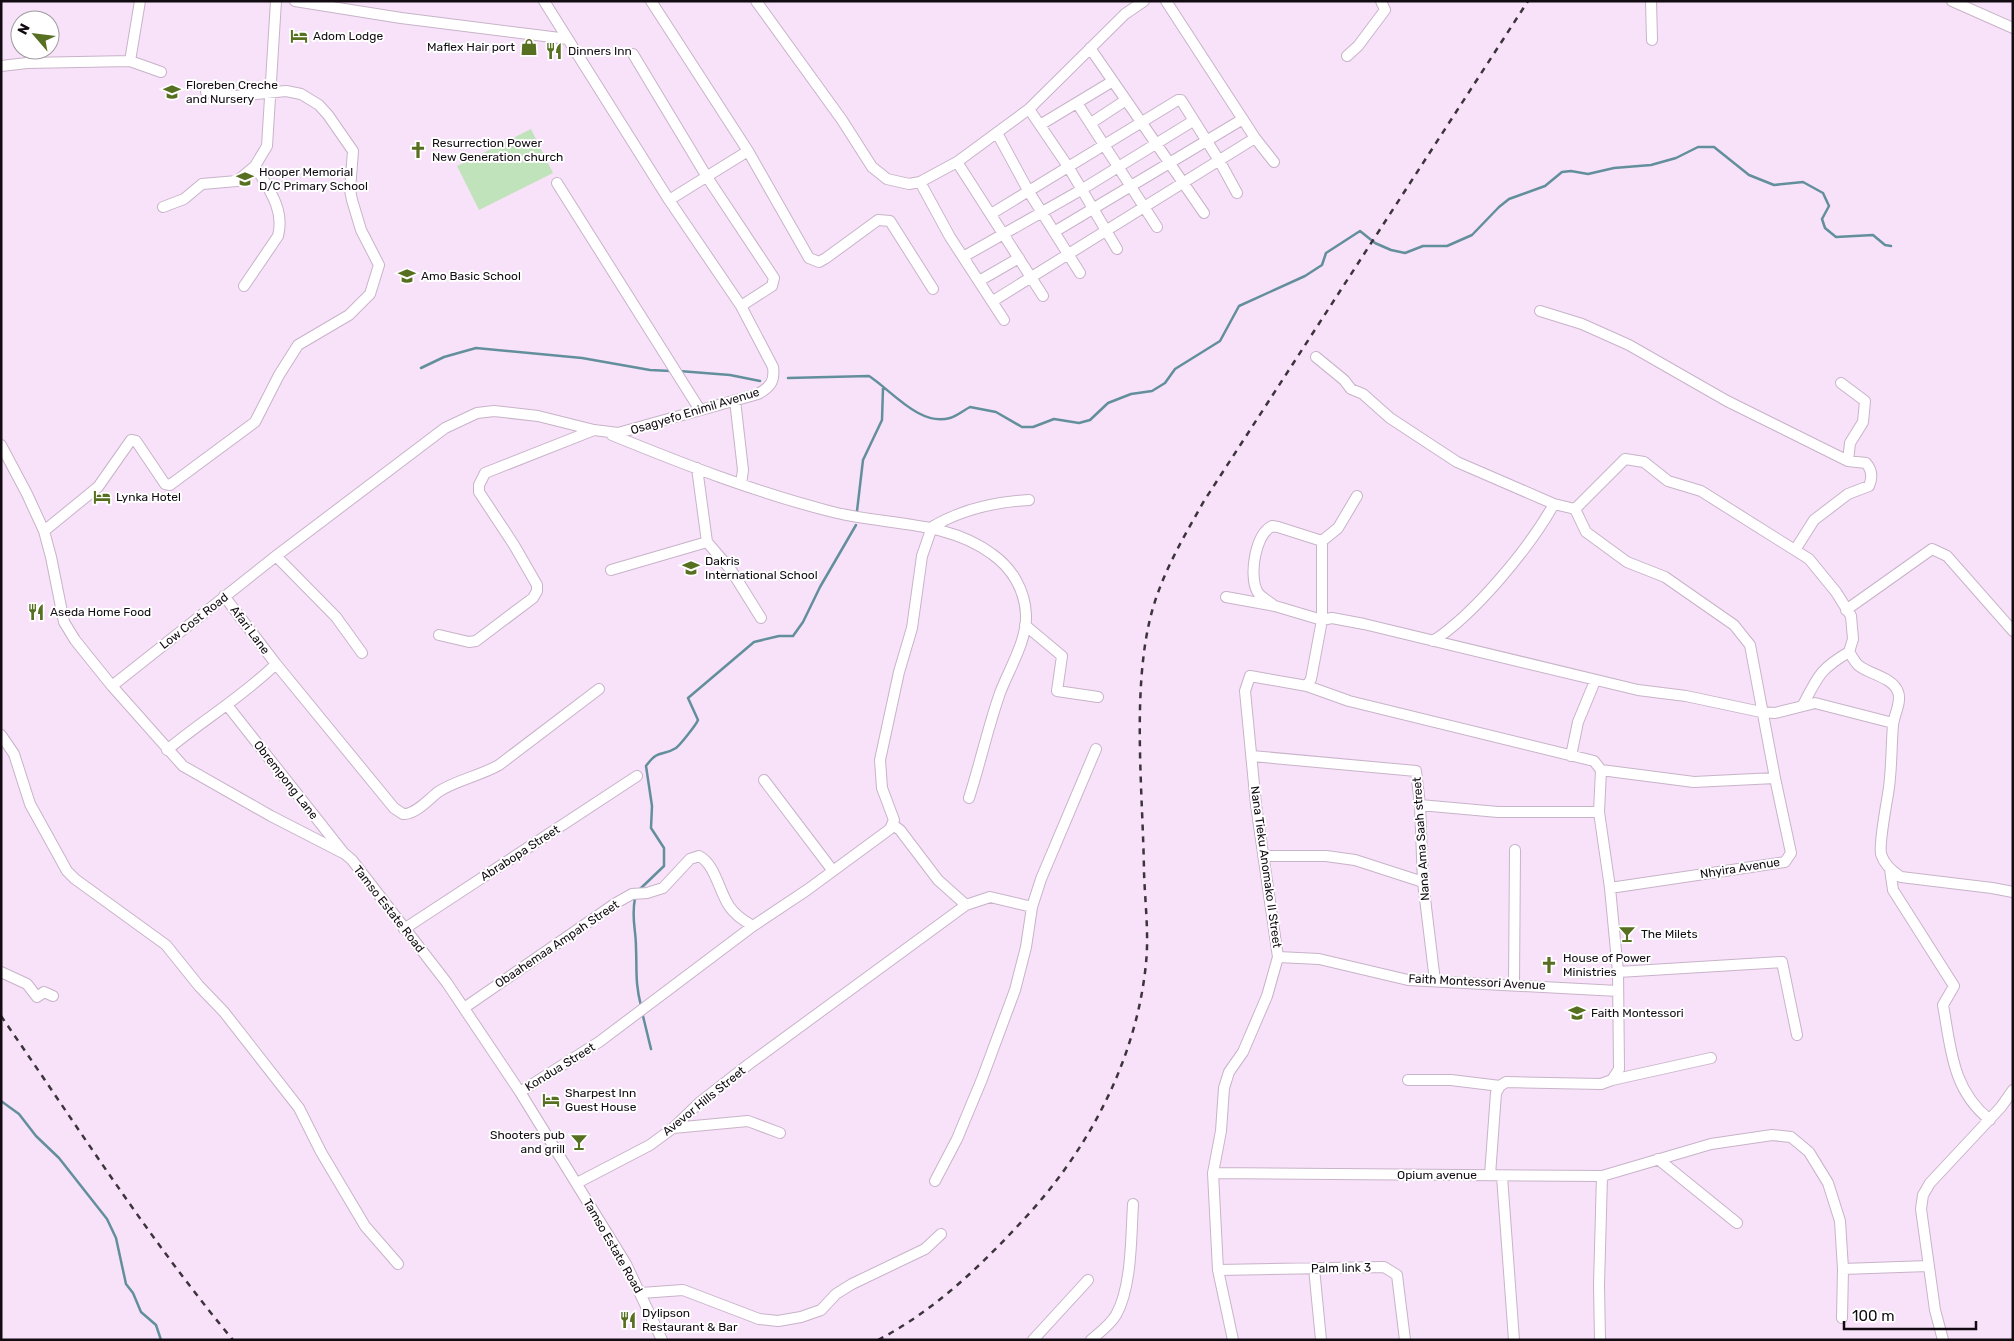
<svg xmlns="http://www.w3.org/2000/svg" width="2014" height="1341" viewBox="0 0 2014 1341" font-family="Rubik,sans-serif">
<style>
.pitch{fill:#c0e3bc}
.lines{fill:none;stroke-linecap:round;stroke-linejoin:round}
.stream{stroke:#638f9d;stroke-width:2.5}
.minor-casing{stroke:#c8b3c9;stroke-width:12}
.minor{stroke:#fff;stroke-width:10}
.rail{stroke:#3d333d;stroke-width:2.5;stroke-dasharray:6 6;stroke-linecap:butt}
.labels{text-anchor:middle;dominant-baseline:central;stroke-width:4;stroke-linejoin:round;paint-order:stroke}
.poi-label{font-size:12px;fill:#120b12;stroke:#fff;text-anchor:start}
.street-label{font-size:12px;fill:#120b12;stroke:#fff}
</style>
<rect width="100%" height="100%" fill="#f7e2f9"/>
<!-- pitch -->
<path class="pitch" d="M 531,129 L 553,173 L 479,210 L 457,166 Z"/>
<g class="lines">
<!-- stream -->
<path class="stream" d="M 421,368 L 444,357 L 476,348 L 582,358 L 650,370 L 671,371
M 679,371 L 730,375 L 760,381
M 788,378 L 869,376 C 891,390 920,427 950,418 C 957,416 964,410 970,407 L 996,412 L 1022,427 L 1033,427 L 1054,419 L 1079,423 L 1090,420 L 1108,403 L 1131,394 L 1152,391 L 1165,383 L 1175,369 L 1220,341 L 1239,306 L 1305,276 L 1322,265 L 1326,253 L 1360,231 L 1375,243 L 1391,250 L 1405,253 L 1423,246 L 1447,246 L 1472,235 L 1499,207 L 1509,199 L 1545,186 L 1562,172 L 1571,171 L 1588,174 L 1614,168 L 1651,165 L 1676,158 L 1698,147 L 1714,147 L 1749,175 L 1774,185 L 1803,182 L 1823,193 L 1829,206 L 1822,219 L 1825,228 L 1836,237 L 1873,235 L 1885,245 L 1891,246
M 857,511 L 863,460 L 882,420 L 883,388
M 640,889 L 664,866 L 664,848 L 651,828 L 652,806 L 646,766 C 659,748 662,757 676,748 C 680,745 696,725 698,720 L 688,698 L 754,642 L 779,636 L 793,636 L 803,622 L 820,587 L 856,525
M 635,898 C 631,919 636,928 636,948 C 637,972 635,982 641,1006
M 642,1012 L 651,1049
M 1,1101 L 19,1114 L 36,1136 L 59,1158 L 107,1219 L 116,1238 L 126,1284 L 133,1293 L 141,1312 L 156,1325 L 161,1340"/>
<!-- minor casing -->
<g class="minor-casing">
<path id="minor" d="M 295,1 L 401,18 L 568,39
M 651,1 L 748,151 L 809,258 L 819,262 L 826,258 L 878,220 L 890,221 L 933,289
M 756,1 L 842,120 L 872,167 L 887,179 L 909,184 L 920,182 L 957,162 L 1029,109 L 1125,14 L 1144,1
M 1166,1 L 1255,138 L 1274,162
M 1651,1 L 1652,40
M 1952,1 L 2013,28
M 1090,48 L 1204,213
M 633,54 L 707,177 L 774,278 L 772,286 L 741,306
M 1347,56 L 1358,46 L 1385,10 L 1381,1
M 130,61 L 140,1
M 1,66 L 27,63 L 130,61 L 161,72
M 1077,103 L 1157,227
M 1029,109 L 1069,168 L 1117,249
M 1091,123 L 1126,100
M 1040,125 L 1113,81
M 997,133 L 1029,192 L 1080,273
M 957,162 L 1043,296
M 920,182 L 950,237 L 1004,320
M 557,183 L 700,410
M 669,200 L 748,151
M 163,207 L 184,199 L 202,184 L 237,181 L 255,166 L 267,146 L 276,1
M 991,214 L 1178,100 L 1181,100 L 1220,162 L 1237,193
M 1054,232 L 1243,119
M 963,257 L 1081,190 L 1193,121
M 979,281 L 1019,258
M 244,286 L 278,236 C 285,209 268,188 255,166
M 993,301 L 1255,138
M 1540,311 L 1582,324 L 1629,345 L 1727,401 L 1848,461
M 1316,357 L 1344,380 L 1351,389 L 1363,394 L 1390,418 L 1457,462 L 1554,504 L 1575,509
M 735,400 L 743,470 L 741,484
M 612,435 C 683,464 755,492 829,511 C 883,526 945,519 992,554 C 1012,568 1025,590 1026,615 C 1027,641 1009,669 1000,693 C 988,727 980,764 969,798
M 1,445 L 27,494 L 44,531 L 51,557 L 64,622 L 75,640 L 112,686 L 183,766 L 271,816 L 345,854 L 352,860 L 447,983 L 520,1092 L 626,1264 L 662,1340
M 697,468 L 707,542 L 731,570 L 761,618
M 1575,509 L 1625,459 L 1644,462 L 1668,481 L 1701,491 L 1809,559 L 1836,592 L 1851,616 L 1853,639 L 1849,652 C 1852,656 1854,661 1858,665 C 1868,674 1893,677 1898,692 C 1902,701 1894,715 1893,725 C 1891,748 1892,771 1888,794 C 1886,806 1879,844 1881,854 C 1884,864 1893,872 1901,877 L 1992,888 L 2013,892
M 44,531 L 98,487 L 131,440 L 136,441 L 165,484 L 170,485 L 255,422 L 279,375 L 298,345 L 349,315 L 370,294 L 379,265 L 361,230 L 352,200 L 350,190 L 353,151 L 328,115 L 319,105 L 301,94 L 286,91 L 235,96 L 206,92
M 1795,550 L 1814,520 L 1848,494 L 1869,486 C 1873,477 1872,470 1866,463 L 1848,461 L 1850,443 L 1863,422 L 1865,401 L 1841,383
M 276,556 L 336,617 L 362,653
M 611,570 L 707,542
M 224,596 L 276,664 L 394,808 L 403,814 C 415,815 429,799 438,792 C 456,780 480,776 499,765 L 599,689
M 1226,597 L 1275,606 L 1322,620 L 1332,618 L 1364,624 L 1638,690 L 1686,696 L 1761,712 L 1775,713 L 1815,703 L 1893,723
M 1272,604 C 1267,600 1260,597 1257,591 C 1249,575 1255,535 1272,526 L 1278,527 L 1322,541 L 1338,528 L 1357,496
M 1846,610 L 1932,549 L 1947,556 L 2013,631
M 1025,625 L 1062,656 L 1057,691 L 1098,697
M 439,635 L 469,642 L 476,641 L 533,598 L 537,591 L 537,585 L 514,545 L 479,492 L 479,485 L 485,473 L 594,430
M 1433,641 C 1475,614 1530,547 1554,504
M 112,686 L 276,556 L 445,428 L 477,413 L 494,411 L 538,416 L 594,430 L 618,433 L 758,394 C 770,387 775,382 773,367 L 741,306 L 669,200 L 544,1
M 1307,686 L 1349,701 L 1594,761 L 1601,770 L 1694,782 L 1775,778 L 1750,645 L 1734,625 L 1665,577 L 1627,562 L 1586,532 L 1575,509
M 227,705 L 343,852
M 1803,705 C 1818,676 1820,669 1849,652
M 1,735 L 14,754 L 30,804 L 67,871 L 75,879 L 166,945 L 199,986 L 224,1012 L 299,1108 L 321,1152 L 365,1226 L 398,1264
M 167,750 C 203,720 242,697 276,664
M 1252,756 L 1416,771 L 1420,805 L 1423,882 L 1435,981
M 1571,756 L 1578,722 L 1595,681
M 764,780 L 833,871
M 1420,805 L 1498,812 L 1599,812
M 893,825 L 900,830 L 938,880 L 966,905
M 1263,856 L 1326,856 L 1355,860 L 1423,882
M 1890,869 L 1893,890 L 1954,986 L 1943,1005 C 1951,1049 1952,1090 1990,1120
M 1610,888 L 1785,862 L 1791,853 L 1775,778
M 404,929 L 637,776
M 1278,957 L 1319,959 L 1408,980 L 1618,991
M 1,972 L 27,984 L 37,997 L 44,992 L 53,996
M 1618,972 L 1782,962 L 1797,1035
M 1514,984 L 1515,850
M 464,1008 L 616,903 L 632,894 L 647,893 L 663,888 L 690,859 L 699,856 C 715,864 719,891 729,906 C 735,915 744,921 753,926
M 1408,1080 L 1451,1080 L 1500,1086
M 1612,1080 L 1711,1058
M 520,1092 L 599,1042 L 753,926 L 807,890 L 890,829 L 894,820 L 882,788 L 880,760 L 899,672 L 912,628 L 922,556 L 932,527 C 962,509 994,502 1029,500
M 673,1128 L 748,1121 L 780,1133
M 1658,1159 L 1737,1223
M 1213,1173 L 1602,1176 L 1711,1144 L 1772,1135 L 1791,1137 L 1809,1152 L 1828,1183 L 1840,1221 L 1843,1269 L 1842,1318
M 1490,1175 L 1496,1093 L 1500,1086 L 1506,1082 L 1601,1084 L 1612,1080 L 1619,1069 L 1618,972 L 1610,888 L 1599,812 L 1601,770
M 1502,1176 L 1514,1340
M 935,1181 L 957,1139 L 982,1079 L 1015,990 L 1026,947 L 1032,907 L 1041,879 L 1096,749
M 577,1183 L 650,1145 L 673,1128 L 699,1103 L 749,1064 L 966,905 L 990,897 L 1032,907
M 1314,1268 L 1321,1340
M 1843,1269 L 1928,1266
M 1218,1270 L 1384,1267 L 1397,1275 L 1405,1340
M 641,1293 L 683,1290 L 759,1319 L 778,1321 L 801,1317 L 821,1310 L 836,1294 L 852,1284 L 925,1249 L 941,1234
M 1033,1340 L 1088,1280
M 1091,1340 C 1100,1332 1110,1325 1116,1315 C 1132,1287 1131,1236 1133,1204
M 1233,1340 L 1218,1270 L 1213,1173 L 1221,1131 L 1224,1088 L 1229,1072 L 1243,1052 L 1267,996 L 1278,957 L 1256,805 L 1245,691 L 1250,676 L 1307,686 L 1311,679 L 1322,620 L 1322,541
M 1600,1340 L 1599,1285 L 1602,1176
M 1943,1340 L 1935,1310 L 1921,1209 L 1923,1195 L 1930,1183 L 2001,1107 L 2013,1090"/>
</g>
<!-- minor -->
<use href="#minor" class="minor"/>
<!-- rail -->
<path class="rail" d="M 1,1016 C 76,1124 148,1238 233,1340
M 878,1340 C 934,1311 982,1265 1025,1218 C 1089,1149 1137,1058 1146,963 C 1149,934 1145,902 1144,872 C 1143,795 1132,694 1150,619 C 1160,577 1183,538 1204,501 L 1528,1"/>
</g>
<!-- icons -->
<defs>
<g id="hotel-bare" transform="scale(1.35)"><path d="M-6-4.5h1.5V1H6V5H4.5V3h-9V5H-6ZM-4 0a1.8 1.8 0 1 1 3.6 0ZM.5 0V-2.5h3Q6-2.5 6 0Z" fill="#576f20" stroke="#fff" stroke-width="2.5" paint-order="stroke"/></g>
<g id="shop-bare" transform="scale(1.35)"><path d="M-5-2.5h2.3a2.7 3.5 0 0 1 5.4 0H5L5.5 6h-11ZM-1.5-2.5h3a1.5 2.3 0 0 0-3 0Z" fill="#576f20" stroke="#fff" stroke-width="2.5" paint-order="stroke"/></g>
<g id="restaurant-bare" transform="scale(1.35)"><path d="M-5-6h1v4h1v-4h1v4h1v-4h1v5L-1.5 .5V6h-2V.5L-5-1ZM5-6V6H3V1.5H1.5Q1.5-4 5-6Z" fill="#576f20" stroke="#fff" stroke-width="2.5" paint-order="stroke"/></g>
<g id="school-bare" transform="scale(1.35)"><path d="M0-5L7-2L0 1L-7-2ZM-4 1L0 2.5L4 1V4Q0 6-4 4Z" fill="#576f20" stroke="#fff" stroke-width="2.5" paint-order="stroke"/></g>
<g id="church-bare" transform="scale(1.35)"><path d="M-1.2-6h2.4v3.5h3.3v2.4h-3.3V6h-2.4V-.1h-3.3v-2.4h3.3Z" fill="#576f20" stroke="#fff" stroke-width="2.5" paint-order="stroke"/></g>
<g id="bar-bare" transform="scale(1.35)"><path d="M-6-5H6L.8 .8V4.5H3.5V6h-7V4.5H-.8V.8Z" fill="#576f20" stroke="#fff" stroke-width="2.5" paint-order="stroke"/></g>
</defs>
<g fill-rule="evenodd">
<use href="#hotel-bare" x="299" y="36"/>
<use href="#shop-bare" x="529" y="47"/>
<use href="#restaurant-bare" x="554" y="51"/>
<use href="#school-bare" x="172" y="92"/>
<use href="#church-bare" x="418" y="150"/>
<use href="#school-bare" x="245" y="179"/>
<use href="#school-bare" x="407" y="276"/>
<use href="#hotel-bare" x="102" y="497"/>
<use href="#school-bare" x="691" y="568"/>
<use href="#restaurant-bare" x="36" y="612"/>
<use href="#bar-bare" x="1627" y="934"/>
<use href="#church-bare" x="1549" y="965"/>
<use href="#school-bare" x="1577" y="1013"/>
<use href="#hotel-bare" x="551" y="1100"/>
<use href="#bar-bare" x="579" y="1142"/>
<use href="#restaurant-bare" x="628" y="1320"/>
</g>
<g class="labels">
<!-- poi labels -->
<g class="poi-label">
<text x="313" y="36">Adom Lodge</text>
<text x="515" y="47" text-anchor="end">Maflex Hair port</text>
<text x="568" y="51">Dinners Inn</text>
<text x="186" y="85">Floreben Creche<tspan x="186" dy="14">and Nursery</tspan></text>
<text x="432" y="143">Resurrection Power<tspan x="432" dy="14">New Generation church</tspan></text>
<text x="259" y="172">Hooper Memorial<tspan x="259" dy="14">D/C Primary School</tspan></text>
<text x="421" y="276">Amo Basic School</text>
<text x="116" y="497">Lynka Hotel</text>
<text x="705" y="561">Dakris<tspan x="705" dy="14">International School</tspan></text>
<text x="50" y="612">Aseda Home Food</text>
<text x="1641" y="934">The Milets</text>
<text x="1563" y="958">House of Power<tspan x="1563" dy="14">Ministries</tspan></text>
<text x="1591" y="1013">Faith Montessori</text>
<text x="565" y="1093">Sharpest Inn<tspan x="565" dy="14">Guest House</tspan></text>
<text x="565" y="1135" text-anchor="end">Shooters pub<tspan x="565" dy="14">and grill</tspan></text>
<text x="642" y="1313">Dylipson<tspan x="642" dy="14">Restaurant &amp; Bar</tspan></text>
</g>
<!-- street labels -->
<g class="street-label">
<text transform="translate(695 411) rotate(-17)">Osagyefo Enimil Avenue</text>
<text transform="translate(194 621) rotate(-38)">Low Cost Road</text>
<text transform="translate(250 630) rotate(53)">Afari Lane</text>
<text transform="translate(286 780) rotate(52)">Obrempong Lane</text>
<text transform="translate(1421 839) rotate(-94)">Nana Ama Saah street</text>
<text transform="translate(520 853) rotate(-33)">Abrabopa Street</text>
<text transform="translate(1266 867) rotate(82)">Nana Tieku Anomako II Street</text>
<text transform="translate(1740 868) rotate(-9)">Nhyira Avenue</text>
<text transform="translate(389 909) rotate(52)">Tamso Estate Road</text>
<text transform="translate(557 944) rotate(-34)">Obaahemaa Ampah Street</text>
<text transform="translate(1477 982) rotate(3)">Faith Montessori Avenue</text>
<text transform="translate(560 1067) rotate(-32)">Kondua Street</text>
<text transform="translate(704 1101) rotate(-39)">Avevor Hills Street</text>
<text x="1437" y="1175">Opium avenue</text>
<text transform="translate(613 1246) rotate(60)">Tamso Estate Road</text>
<text transform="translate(1341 1268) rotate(-1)">Palm link 3</text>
</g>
</g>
<!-- border -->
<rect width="2014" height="1341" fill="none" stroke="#120b12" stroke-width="5"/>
<!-- north arrow -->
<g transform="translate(35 35) rotate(298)"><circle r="24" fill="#ffffff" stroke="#a09da0"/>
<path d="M0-4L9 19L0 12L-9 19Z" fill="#576f20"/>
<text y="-8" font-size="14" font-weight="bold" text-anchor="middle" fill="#120b12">N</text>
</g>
<!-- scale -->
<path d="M1844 1321v8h132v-8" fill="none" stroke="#120b12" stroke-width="2.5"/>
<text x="1852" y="1321" font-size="15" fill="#120b12" stroke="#ffffff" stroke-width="4" paint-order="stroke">100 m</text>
</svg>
